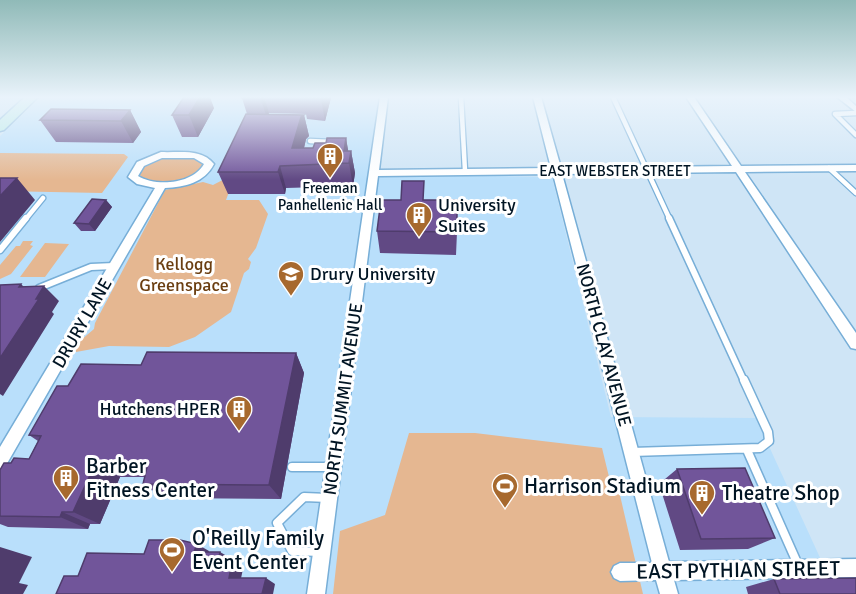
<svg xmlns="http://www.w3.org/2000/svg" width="856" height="594" viewBox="0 0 856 594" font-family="Signika,sans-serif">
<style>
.built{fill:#b9dffb}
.green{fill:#e5b791}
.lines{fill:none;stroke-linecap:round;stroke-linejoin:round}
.lane-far2-casing{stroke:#77aed7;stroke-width:7}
.lane-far1-casing{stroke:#77aed7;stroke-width:9}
.lane-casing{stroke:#77aed7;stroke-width:11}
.street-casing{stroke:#77aed7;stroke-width:3}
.secondary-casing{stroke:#77aed7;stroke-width:3}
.lane-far2{stroke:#fff;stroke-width:4.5}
.lane-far1{stroke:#fff;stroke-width:6}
.lane{stroke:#fff;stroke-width:8}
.street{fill:#fff;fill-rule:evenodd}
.secondary{fill:#b9ece6;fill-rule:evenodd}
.wall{fill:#614984}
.shaded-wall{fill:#4f3c6c}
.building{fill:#71559a;stroke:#4f3c6c;stroke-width:1.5}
.labels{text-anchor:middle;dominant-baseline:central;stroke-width:6;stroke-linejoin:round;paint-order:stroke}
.far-street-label{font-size:15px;fill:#001423;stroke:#fff}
.far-poi-label{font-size:15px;fill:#001423;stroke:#fff}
.poi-label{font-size:18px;fill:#001423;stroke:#fff;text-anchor:start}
.park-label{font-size:18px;fill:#6a3e11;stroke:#fff}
.street-label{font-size:18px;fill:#001423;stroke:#fff}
.near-poi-label{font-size:21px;fill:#001423;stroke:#fff;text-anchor:start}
.near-street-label{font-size:21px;fill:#001423;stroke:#fff}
</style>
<rect width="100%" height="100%" fill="#cfe5f6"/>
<!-- built -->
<path class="built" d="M 41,97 L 388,97 L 379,174 L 552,177 L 611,417 L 756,418 L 822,562 L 856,562 L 856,594 L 0,594 L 0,136 Z"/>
<!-- green -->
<path class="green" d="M 0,153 L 124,154 L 128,157 L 102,193 L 0,191 Z
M 161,158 L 197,159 L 204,163 L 199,174 C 183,180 153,187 138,175 L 141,166 Z
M 236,173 L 226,200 L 259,200 L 268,214 L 256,248 L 248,259 L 251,262 L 249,269 L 244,273 L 231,312 L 195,337 L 169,347 L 109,346 L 76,352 L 74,346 L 94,329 L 95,323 L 165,190 L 203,182 L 213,185 Z
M 23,241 L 33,241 L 30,245 L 33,246 L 11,274 L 0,279 L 0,265 L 16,246 L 20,246 Z
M 45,243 L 69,244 L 45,277 L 20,277 Z
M 409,433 L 475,433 L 602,448 L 611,485 L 619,491 L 643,594 L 333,594 L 340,531 L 385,515 Z"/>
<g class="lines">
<!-- lane-far2 casing -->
<g class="lane-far2-casing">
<path id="lane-far2" d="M 461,97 L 465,171
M 613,97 L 670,220
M 856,113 L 835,114 L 856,135
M 310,141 L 332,142
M 829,168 L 856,193
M 25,220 L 43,198"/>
</g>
<!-- lane-far1 casing -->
<g class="lane-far1-casing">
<path id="lane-far1" d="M 669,218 L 744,381
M 0,250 L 26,218
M 39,288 L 91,267 L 114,266"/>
</g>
<!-- lane casing -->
<g class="lane-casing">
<path id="lane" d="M 747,450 L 799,567
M 632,452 L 760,448 L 769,441 L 768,432 L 744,380
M 292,467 L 332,467
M 321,552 L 292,551 L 277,523 L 304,497 L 328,498"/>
</g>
<!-- street casing -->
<g class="street-casing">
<path id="street" d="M 380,97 L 388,97 L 379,170 L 551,168 L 533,97 L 541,97 L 561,168 L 732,166 L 686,97 L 694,97 L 741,166 L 856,165 L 856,171 L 745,172 L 856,333 L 856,349 L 851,348 L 736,172 L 562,174 L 669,562 L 856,559 L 856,577 L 674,580 L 678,594 L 660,594 L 656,580 L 620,581 L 614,578 L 611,572 L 614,566 L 620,563 L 652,563 L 553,174 L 378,176 L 325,594 L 307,594 Z
M 837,97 L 846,97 L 856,106 L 856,112 Z
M 161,152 C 179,153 201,148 214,164 C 204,183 185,187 165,188 L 5,467 L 0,470 L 0,447 L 155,188 L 137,184 L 128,177 L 137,162 ZM 162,158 L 194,158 L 204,164 C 193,184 156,187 138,176 L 144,166 Z"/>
</g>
<!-- secondary casing -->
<g class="secondary-casing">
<path id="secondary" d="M 25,97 L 38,97 L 4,130 L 0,131 L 0,120 Z"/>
</g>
<!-- lane-far2 -->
<use href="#lane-far2" class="lane-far2"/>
<!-- lane-far1 -->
<use href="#lane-far1" class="lane-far1"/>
<!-- lane -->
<use href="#lane" class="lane"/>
<!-- street -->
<use href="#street" class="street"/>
<!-- secondary -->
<use href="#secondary" class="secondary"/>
</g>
<!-- wall -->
<path class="wall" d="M 242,97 L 331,97 L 325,121 L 307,119 L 306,114 L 269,113 L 268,114 L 304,115 L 309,136 L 306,139 L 304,148 L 313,148 L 326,143 L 346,138 L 348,151 L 351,151 L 355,173 L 353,186 L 286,188 L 285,194 L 228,194 L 218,172 L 247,114 L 242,98 Z
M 214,108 L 198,137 L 182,137 L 172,115 Z
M 130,110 L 141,132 L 133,143 L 56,142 L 40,120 Z
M 106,200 L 112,207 L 95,231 L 81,231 L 74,223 Z
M 424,200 L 457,232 L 456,255 L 380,253 L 377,231 Z
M 296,353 L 304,373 L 281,499 L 164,498 L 143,484 L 145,477 L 120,477 L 100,524 L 90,524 L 88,529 L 8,527 L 0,524 L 0,470 L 11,463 L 29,459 L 38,441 L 29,435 L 68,386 L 141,365 Z
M 677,469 L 775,538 L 748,549 L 680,550 L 659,484 Z
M 774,579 L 856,594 L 748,594 L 746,587 Z"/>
<!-- shaded-wall -->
<path class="shaded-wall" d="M 200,97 L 210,97 L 214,108 L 198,137 L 189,115 Z
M 260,97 L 264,97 L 269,113 L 267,118 Z
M 322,97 L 331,97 L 331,98 L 325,121 L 321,99 Z
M 130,110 L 141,132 L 133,143 L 121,121 Z
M 304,115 L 309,136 L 306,139 L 300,165 L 292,148 L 301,117 Z
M 346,138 L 350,161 L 344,151 Z
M 351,151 L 355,173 L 353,186 L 349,163 Z
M 280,166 L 286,188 L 285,194 L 278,172 Z
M 17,178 L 35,200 L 0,242 L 0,191 Z
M 106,200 L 112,207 L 95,231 L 89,224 Z
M 21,284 L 36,299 L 44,286 L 59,301 L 52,312 L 54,314 L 3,396 L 0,394 L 0,358 L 19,287 Z
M 296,353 L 304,373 L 281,499 L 269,485 Z
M 96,462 L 120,477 L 100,524 L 73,512 Z
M 62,512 L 90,524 L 88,529 L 60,517 Z
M 197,544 L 209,551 L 207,559 L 194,552 Z
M 0,547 L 32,557 L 19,583 L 28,585 L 23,594 L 0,594 Z
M 220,552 L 232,559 L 231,563 L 219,557 Z
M 232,562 L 243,569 L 240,583 L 229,578 Z
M 266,578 L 275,584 L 273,594 L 262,594 Z"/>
<!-- building -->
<path class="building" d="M 184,97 L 200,97 L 189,115 L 172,115 Z
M 242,97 L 260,97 L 242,98 Z
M 303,97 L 322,97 L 321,99 Z
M 51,109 L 130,110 L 121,121 L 40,120 Z
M 246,114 L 304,115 L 301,117 L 292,148 L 313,148 L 315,143 L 326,143 L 327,138 L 346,138 L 344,151 L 351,151 L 349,163 L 280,166 L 278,172 L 218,172 Z
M 0,178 L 17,178 L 0,196 Z
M 402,181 L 424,181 L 423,200 L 457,200 L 457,232 L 377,231 L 381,200 L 401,200 Z
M 92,199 L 106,200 L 89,224 L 74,223 Z
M 21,284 L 19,287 L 44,286 L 36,299 L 39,299 L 0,358 L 0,285 Z
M 147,352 L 296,353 L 269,485 L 143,484 L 148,463 L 96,462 L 73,512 L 62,512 L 60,517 L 0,516 L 0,470 L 4,463 L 11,463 L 14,458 L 29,459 L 41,436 L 29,435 L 57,386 L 68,386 L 81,364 L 141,365 Z
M 745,468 L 775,538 L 701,539 L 677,469 Z
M 149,540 L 180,540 L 197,544 L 194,552 L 220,552 L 219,557 L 232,562 L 229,578 L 266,578 L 262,594 L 56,594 L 64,576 L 78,576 L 87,553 L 144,554 Z
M 856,578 L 856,594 L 780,594 L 774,579 Z"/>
<!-- sky -->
<linearGradient id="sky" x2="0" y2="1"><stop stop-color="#90bab8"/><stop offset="0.54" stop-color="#e9f3fb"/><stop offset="1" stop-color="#e9f3fb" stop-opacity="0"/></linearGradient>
<rect width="856" height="180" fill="url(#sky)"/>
<!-- icons -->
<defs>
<g id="building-pin" transform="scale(1.35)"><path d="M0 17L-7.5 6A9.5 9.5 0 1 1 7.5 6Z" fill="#a7692e" stroke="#fff"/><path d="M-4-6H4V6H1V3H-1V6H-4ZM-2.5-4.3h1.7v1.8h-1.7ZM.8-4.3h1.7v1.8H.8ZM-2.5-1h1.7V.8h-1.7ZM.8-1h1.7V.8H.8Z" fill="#fff"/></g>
<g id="university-pin" transform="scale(1.35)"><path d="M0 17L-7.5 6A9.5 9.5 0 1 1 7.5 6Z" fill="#a7692e" stroke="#fff"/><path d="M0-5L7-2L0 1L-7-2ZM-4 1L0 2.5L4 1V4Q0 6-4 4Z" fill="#fff"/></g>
<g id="stadium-pin" transform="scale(1.35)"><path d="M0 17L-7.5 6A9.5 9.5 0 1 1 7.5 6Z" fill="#a7692e" stroke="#fff"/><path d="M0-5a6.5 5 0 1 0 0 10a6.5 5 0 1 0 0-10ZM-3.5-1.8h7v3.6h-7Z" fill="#fff"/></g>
</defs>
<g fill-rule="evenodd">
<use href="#building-pin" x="330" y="156"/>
<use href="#building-pin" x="419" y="215"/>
<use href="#university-pin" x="291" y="274"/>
<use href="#building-pin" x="239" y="409"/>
<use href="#building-pin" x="66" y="478"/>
<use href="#stadium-pin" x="505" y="486"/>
<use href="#building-pin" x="702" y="493"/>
<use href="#stadium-pin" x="172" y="550"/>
</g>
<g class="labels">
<!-- far-street labels -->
<g class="far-street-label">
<text x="615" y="171">EAST WEBSTER STREET</text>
</g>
<!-- far-poi labels -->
<g class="far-poi-label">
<text x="330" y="188">Freeman<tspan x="330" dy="17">Panhellenic Hall</tspan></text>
</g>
<!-- poi labels -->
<g class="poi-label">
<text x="438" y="205">University<tspan x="438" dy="21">Suites</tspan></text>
<text x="310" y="274">Drury University</text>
<text x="220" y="409" text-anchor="end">Hutchens HPER</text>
</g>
<!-- park labels -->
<g class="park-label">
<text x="184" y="264">Kellogg<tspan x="184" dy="21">Greenspace</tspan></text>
</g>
<!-- street labels -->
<g class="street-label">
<text transform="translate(82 323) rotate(-60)">DRURY LANE</text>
<text transform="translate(604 345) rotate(75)">NORTH CLAY AVENUE</text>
<text transform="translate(343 399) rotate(-82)">NORTH SUMMIT AVENUE</text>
</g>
<!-- near-poi labels -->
<g class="near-poi-label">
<text x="86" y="466">Barber<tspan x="86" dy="24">Fitness Center</tspan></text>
<text x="524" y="486">Harrison Stadium</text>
<text x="722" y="493">Theatre Shop</text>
<text x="192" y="538">O'Reilly Family<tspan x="192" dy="24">Event Center</tspan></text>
</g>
<!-- near-street labels -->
<g class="near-street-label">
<text transform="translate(738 570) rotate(-1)">EAST PYTHIAN STREET</text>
</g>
</g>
</svg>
